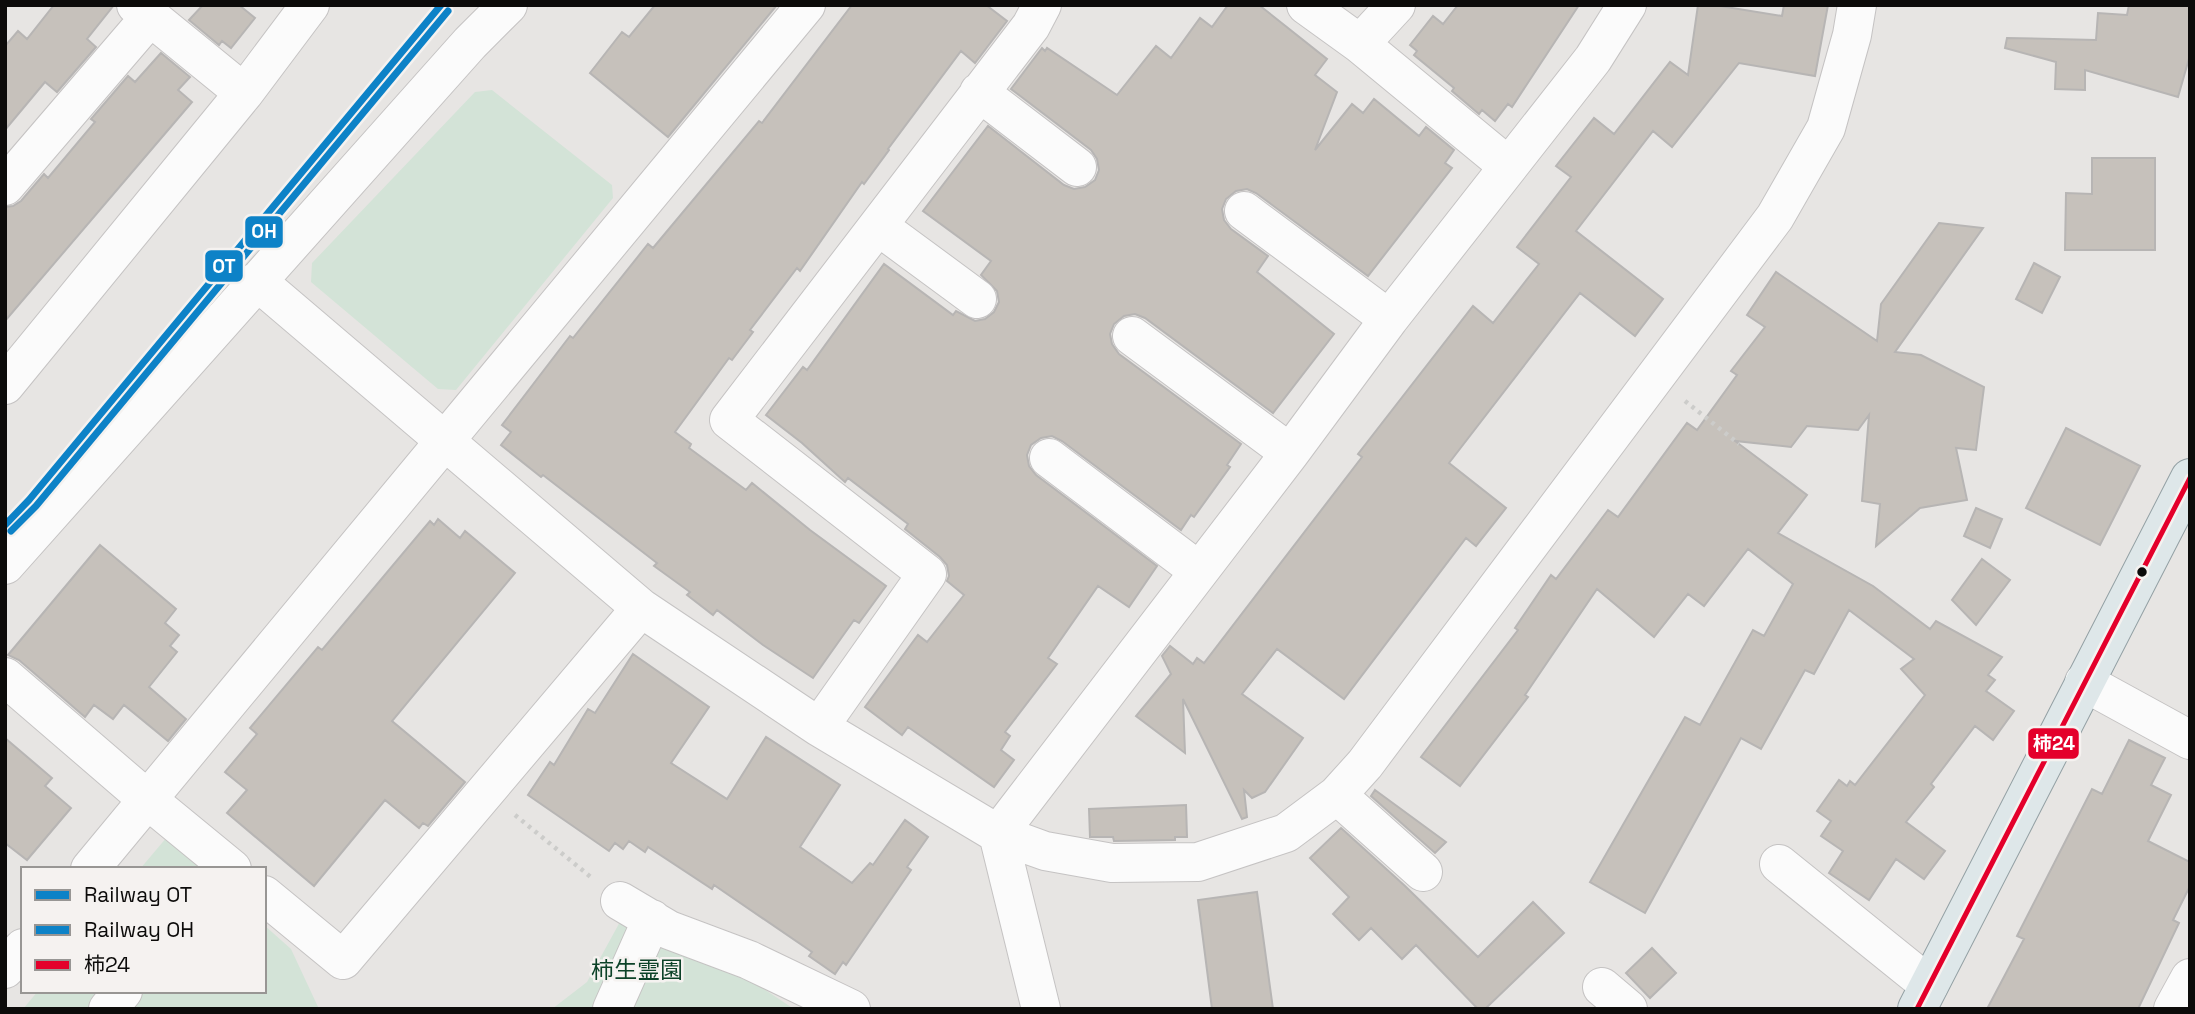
<svg xmlns="http://www.w3.org/2000/svg" width="2195" height="1014" viewBox="0 0 2195 1014" font-family="'Space Grotesk','Noto Sans JP',sans-serif">
<style>
.green{fill:#d3e3d7}
.building{fill:#c6c1bb;stroke:#b7b5b4;stroke-width:2}
.lines{fill:none;stroke-linecap:round;stroke-linejoin:round}
.minor-casing{stroke:#c5c3c3;stroke-width:40}
.major-casing{stroke:#93a0a4;stroke-width:40}
.path{stroke:#ccccca;stroke-width:4.5;stroke-dasharray:3.5 5;stroke-linecap:butt}
.minor{stroke:#fbfbfb;stroke-width:38}
.major{stroke:#dee7e9;stroke-width:38}
.bus-1-casing{stroke:#f5f2f0;stroke-width:10}
.bus-1{stroke:#e4002b;stroke-width:5}
.rail-1-casing{stroke:#f5f2f0;stroke-width:12}
.rail-2-casing{stroke:#f5f2f0;stroke-width:12}
.rail-1{stroke:#0d82c7;stroke-width:7}
.rail-2{stroke:#0d82c7;stroke-width:7}
.bus-dot{fill:#0c0b0a;stroke:#f5f2f0;stroke-width:2.5}
.labels{text-anchor:middle;dominant-baseline:central;stroke-width:5;stroke-linejoin:round;paint-order:stroke}
.park-label{font-size:23px;fill:#0c4228;stroke:#f5f2f0}
.line-badge{stroke:#f5f2f0;stroke-width:2.5}
.badge-label{font-size:19px;text-anchor:middle;font-weight:bold;fill:#fff}
</style>
<rect width="100%" height="100%" fill="#e7e5e3"/>
<!-- green -->
<path class="green" d="M 492,90 L 612,185 L 613,198 L 456,390 L 438,389 L 311,282 L 312,263 L 475,92 Z
M 167,837 L 202,869 L 140,869 Z
M 621,920 L 752,981 L 794,1009 L 552,1009 L 587,982 Z
M 264,925 L 291,949 L 319,1009 L 23,1009 L 38,991 L 264,991 Z"/>
<!-- building -->
<path class="building" d="M 54,5 L 114,5 L 87,39 L 96,47 L 57,92 L 45,82 L 5,130 L 5,46 L 18,31 L 27,39 Z
M 203,5 L 239,5 L 255,18 L 231,48 L 222,41 L 219,45 L 189,20 Z
M 655,5 L 777,5 L 668,137 L 590,73 L 622,32 L 629,37 Z
M 852,5 L 986,5 L 1007,21 L 975,63 L 961,51 L 888,149 L 889,150 L 864,184 L 862,182 L 800,271 L 797,268 L 750,330 L 753,332 L 732,360 L 729,358 L 675,432 L 691,444 L 689,448 L 746,490 L 752,483 L 810,530 L 886,586 L 859,623 L 854,620 L 813,678 L 763,645 L 717,610 L 713,615 L 687,595 L 690,592 L 654,566 L 657,563 L 543,475 L 541,477 L 501,445 L 511,432 L 502,425 L 570,336 L 573,338 L 648,244 L 653,248 L 759,121 L 762,123 Z
M 1228,5 L 1259,5 L 1327,59 L 1315,75 L 1337,92 L 1315,150 L 1352,104 L 1363,113 L 1374,99 L 1419,136 L 1426,127 L 1454,150 L 1445,163 L 1452,168 L 1368,276 L 1256,193 L 1247,189 L 1236,191 L 1226,199 L 1222,209 L 1224,220 L 1231,229 L 1268,256 L 1257,272 L 1334,334 L 1273,413 L 1145,318 L 1135,314 L 1124,316 L 1114,324 L 1110,334 L 1112,344 L 1119,354 L 1241,444 L 1227,465 L 1230,467 L 1194,517 L 1191,515 L 1181,530 L 1062,441 L 1052,436 L 1041,438 L 1031,445 L 1027,455 L 1029,466 L 1036,475 L 1157,566 L 1129,607 L 1098,586 L 1048,658 L 1057,664 L 1005,732 L 1010,736 L 1001,750 L 1014,760 L 994,787 L 908,727 L 902,735 L 865,707 L 918,635 L 927,642 L 964,595 L 947,581 L 949,576 L 947,565 L 940,557 L 905,529 L 908,524 L 848,478 L 845,482 L 802,443 L 766,415 L 803,367 L 807,370 L 884,264 L 953,315 L 956,311 L 975,321 L 985,319 L 994,312 L 999,302 L 997,291 L 981,275 L 991,261 L 923,211 L 988,126 L 1064,185 L 1074,189 L 1085,187 L 1095,180 L 1099,170 L 1097,159 L 1091,150 L 1011,89 L 1042,48 L 1045,51 L 1047,48 L 1117,95 L 1156,46 L 1171,58 L 1200,18 L 1212,27 Z
M 1458,5 L 1579,5 L 1512,107 L 1508,104 L 1495,121 L 1482,110 L 1479,114 L 1452,91 L 1454,88 L 1414,55 L 1417,51 L 1410,45 L 1433,16 L 1443,24 Z
M 1698,5 L 1714,5 L 1782,16 L 1784,5 L 1828,5 L 1815,76 L 1739,63 L 1672,147 L 1653,131 L 1576,231 L 1663,299 L 1635,336 L 1580,293 L 1449,463 L 1506,508 L 1476,546 L 1466,538 L 1344,699 L 1277,649 L 1242,694 L 1303,738 L 1265,792 L 1252,798 L 1244,790 L 1247,817 L 1242,819 L 1183,699 L 1185,753 L 1136,716 L 1171,674 L 1162,656 L 1170,646 L 1193,664 L 1197,658 L 1204,663 L 1362,457 L 1358,454 L 1473,306 L 1493,323 L 1539,264 L 1517,247 L 1571,177 L 1556,166 L 1594,118 L 1614,134 L 1670,62 L 1688,75 Z
M 2129,5 L 2190,5 L 2190,55 L 2178,97 L 2085,70 L 2085,90 L 2055,89 L 2056,62 L 2005,48 L 2007,38 L 2096,40 L 2098,13 L 2127,15 Z
M 161,53 L 190,77 L 178,90 L 192,102 L 5,321 L 5,207 L 13,206 L 21,201 L 44,174 L 48,178 L 95,122 L 91,119 L 128,76 L 135,82 Z
M 2092,158 L 2155,158 L 2155,250 L 2065,250 L 2066,193 L 2092,194 Z
M 1939,223 L 1983,228 L 1895,352 L 1921,355 L 1984,387 L 1976,450 L 1956,448 L 1967,500 L 1920,508 L 1876,546 L 1880,504 L 1862,501 L 1869,415 L 1858,430 L 1807,426 L 1791,447 L 1735,441 L 1807,495 L 1778,533 L 1873,586 L 1930,629 L 1936,621 L 2002,657 L 1988,675 L 1995,680 L 1986,691 L 2014,711 L 1993,740 L 1975,726 L 1931,784 L 1934,787 L 1906,822 L 1945,851 L 1924,879 L 1896,859 L 1869,900 L 1829,873 L 1843,851 L 1821,836 L 1831,821 L 1817,811 L 1839,780 L 1847,786 L 1850,781 L 1855,785 L 1925,695 L 1901,669 L 1914,659 L 1849,610 L 1814,674 L 1805,670 L 1761,749 L 1741,738 L 1645,913 L 1590,882 L 1685,717 L 1700,725 L 1753,630 L 1764,636 L 1793,584 L 1748,549 L 1704,606 L 1688,594 L 1654,637 L 1597,589 L 1525,695 L 1528,697 L 1460,786 L 1421,757 L 1518,630 L 1515,628 L 1551,575 L 1556,579 L 1608,510 L 1618,517 L 1687,423 L 1697,430 L 1737,375 L 1731,371 L 1765,327 L 1747,315 L 1776,272 L 1877,341 L 1881,304 Z
M 2034,263 L 2060,277 L 2042,313 L 2016,299 Z
M 2066,428 L 2140,466 L 2100,545 L 2026,508 Z
M 1976,508 L 2002,519 L 1990,548 L 1964,536 Z
M 438,519 L 460,538 L 465,531 L 515,573 L 392,721 L 465,782 L 428,826 L 423,823 L 419,828 L 385,800 L 314,886 L 227,813 L 247,790 L 225,772 L 257,734 L 250,728 L 318,647 L 322,650 L 430,521 L 434,525 Z
M 100,545 L 176,609 L 165,623 L 179,635 L 170,646 L 177,652 L 149,687 L 186,719 L 168,741 L 124,705 L 113,719 L 94,705 L 85,717 L 19,660 L 8,655 Z
M 1982,559 L 2010,580 L 1976,625 L 1952,600 Z
M 633,654 L 709,707 L 671,763 L 727,799 L 766,737 L 840,785 L 800,847 L 852,883 L 870,863 L 873,865 L 905,820 L 928,837 L 907,867 L 911,870 L 846,965 L 843,962 L 835,974 L 809,956 L 812,952 L 714,885 L 712,889 L 648,847 L 645,852 L 629,841 L 623,849 L 615,843 L 609,851 L 528,795 L 550,762 L 554,765 L 588,709 L 595,713 Z
M 5,738 L 52,778 L 45,786 L 71,808 L 27,860 L 5,843 Z
M 2129,740 L 2165,758 L 2151,785 L 2171,795 L 2148,841 L 2190,862 L 2190,886 L 2173,920 L 2179,923 L 2138,1009 L 1987,1009 L 2024,939 L 2017,936 L 2092,789 L 2102,794 Z
M 1375,790 L 1446,842 L 1435,853 L 1371,796 Z
M 1186,805 L 1187,837 L 1175,837 L 1175,840 L 1114,841 L 1113,837 L 1090,837 L 1089,809 Z
M 1341,828 L 1405,886 L 1478,957 L 1533,902 L 1564,933 L 1485,1009 L 1478,1009 L 1416,945 L 1402,959 L 1371,928 L 1359,940 L 1333,914 L 1349,897 L 1310,858 Z
M 1257,892 L 1273,1009 L 1212,1009 L 1198,900 Z
M 1652,948 L 1676,973 L 1650,998 L 1626,973 Z"/>
<g class="lines">
<!-- minor casing -->
<g class="minor-casing">
<path id="minor" d="M 136,5 L 244,93
M 1306,5 L 1360,44 L 1508,166
M 1360,44 L 1396,5
M 979,92 L 1077,167
M 5,186 L 150,17
M 1244,211 L 1389,319
M 878,226 L 977,299
M 257,281 L 641,608 L 819,727 L 998,834 L 1045,851 L 1112,863 L 1198,862 L 1286,833 L 1337,795 L 1365,764 L 1775,217 L 1826,128 L 1852,35 L 1857,5
M 1132,336 L 1290,453
M 5,385 L 244,93 L 310,5
M 1049,458 L 1199,571
M 5,565 L 470,43 L 508,5
M 5,677 L 148,800 L 232,869
M 2084,682 L 2190,740
M 819,727 L 927,574 L 729,420 L 1031,26 L 1042,5
M 1337,795 L 1423,872
M 1779,864 L 1929,985
M 90,869 L 806,5
M 264,895 L 343,960 L 641,608
M 620,901 L 669,930 L 749,960 L 851,1009
M 5,969 L 23,948
M 1602,987 L 1628,1009
M 108,1009 L 123,991
M 612,1009 L 652,919
M 1041,1009 L 998,834 L 1290,453 L 1389,319 L 1593,59 L 1627,5
M 2173,1009 L 2190,978"/>
</g>
<!-- major casing -->
<g class="major-casing">
<path id="major" d="M 1917,1009 L 2190,478"/>
</g>
<!-- path -->
<path class="path" d="M 1685,401 L 1739,444
M 515,815 L 592,878"/>
<!-- minor -->
<use href="#minor" class="minor"/>
<!-- major -->
<use href="#major" class="major"/>
<!-- bus-1 casing -->
<g class="bus-1-casing">
<path id="bus-1" d="M 1917,1009 L 2190,478"/>
</g>
<!-- bus-1 -->
<use href="#bus-1" class="bus-1"/>
<!-- rail-1 casing -->
<g class="rail-1-casing">
<path id="rail-1" d="M 5,525 L 29,500 L 441,5"/>
</g>
<!-- rail-2 casing -->
<g class="rail-2-casing">
<path id="rail-2" d="M 11,531 L 36,506 L 448,11"/>
</g>
<!-- rail-1 -->
<use href="#rail-1" class="rail-1"/>
<!-- rail-2 -->
<use href="#rail-2" class="rail-2"/>
</g>
<!-- markers -->
<circle class="bus-dot" cx="2142" cy="572" r="6"/>
<g class="labels">
<!-- park labels -->
<g class="park-label">
<text x="637" y="970">柿生霊園</text>
</g>
</g>
<g class="line-badge">
<rect x="244" y="215" width="40" height="34" rx="7" fill="#0d82c7"/>
<rect x="204" y="249" width="40" height="34" rx="7" fill="#0d82c7"/>
<rect x="2027" y="727" width="53" height="33" rx="7" fill="#e4002b"/>
</g>
<g class="badge-label">
<text x="264" y="238">OH</text>
<text x="224" y="273">OT</text>
<text x="2054" y="750">柿24</text>
</g>
<!-- border -->
<rect width="2195" height="1014" fill="none" stroke="#0c0b0a" stroke-width="14"/>
<!-- legend -->
<rect x="21" y="867" width="245" height="126" fill="#f5f2f0" stroke="#989694" stroke-width="2"/>
<rect x="35" y="890" width="35" height="10" fill="#0d82c7" stroke="#989694" stroke-width="2"/>
<text x="84" y="902" font-size="21" fill="#0c0b0a">Railway OT</text>
<rect x="35" y="925" width="35" height="10" fill="#0d82c7" stroke="#989694" stroke-width="2"/>
<text x="84" y="937" font-size="21" fill="#0c0b0a">Railway OH</text>
<rect x="35" y="960" width="35" height="10" fill="#e4002b" stroke="#989694" stroke-width="2"/>
<text x="84" y="972" font-size="21" fill="#0c0b0a">柿24</text>
</svg>
